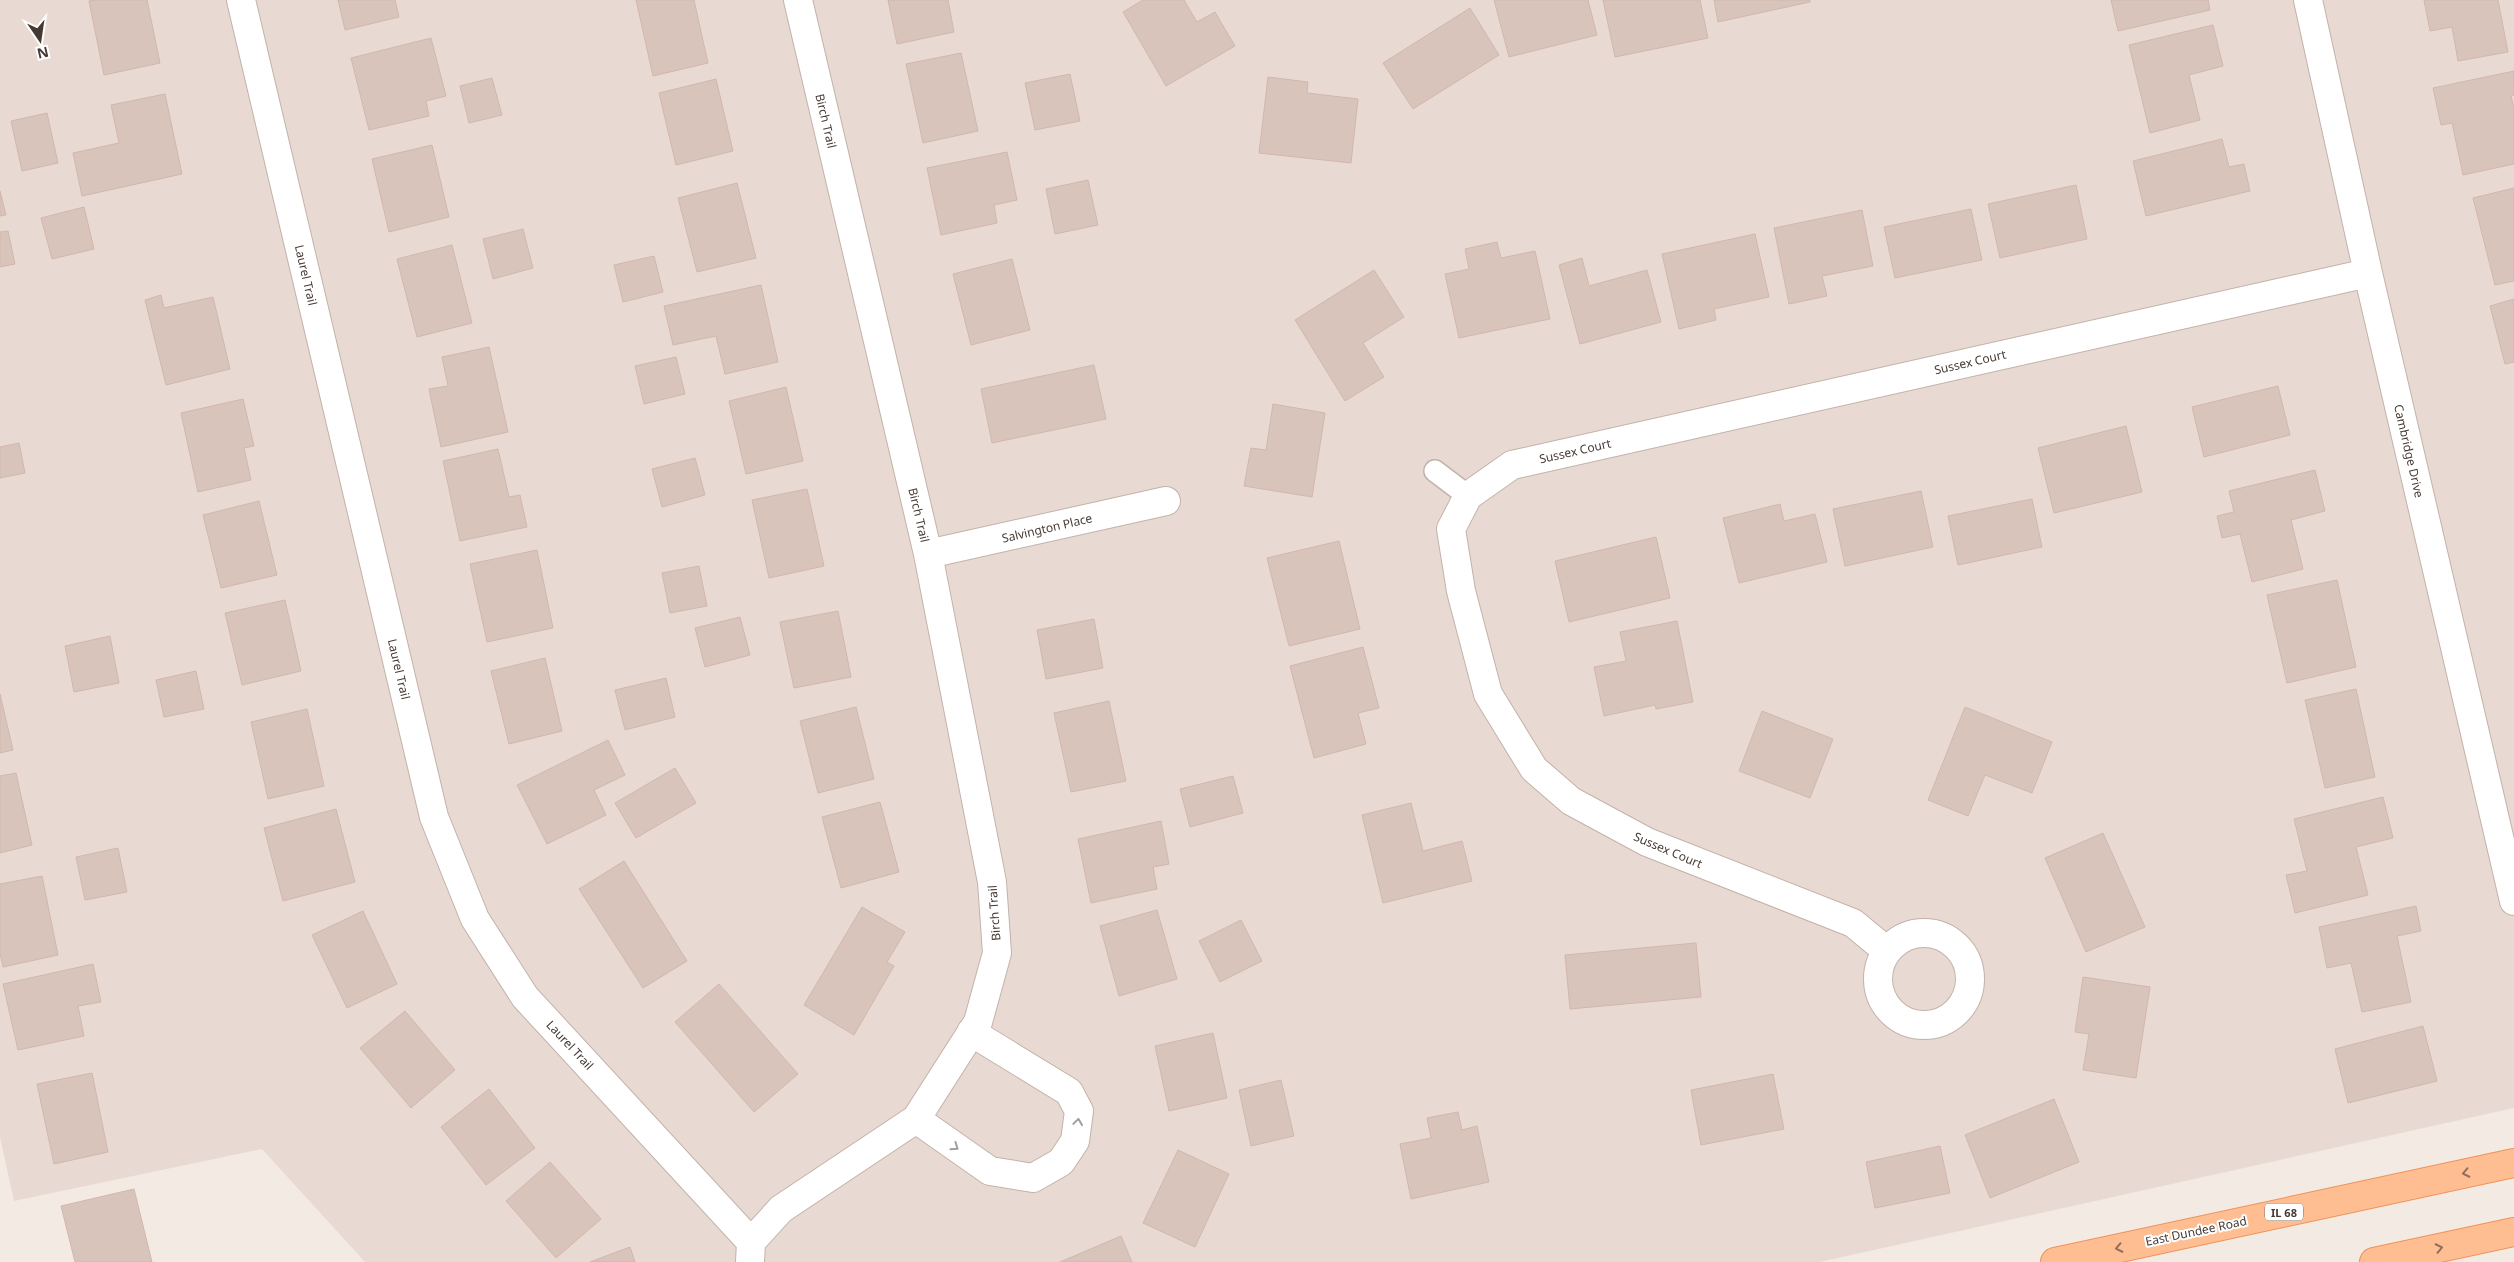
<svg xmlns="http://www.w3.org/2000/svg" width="2514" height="1262" viewBox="0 0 2514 1262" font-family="'Noto Sans',sans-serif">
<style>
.residential{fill:#e8dad2}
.building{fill:#d9c4bc;stroke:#d1b7ab}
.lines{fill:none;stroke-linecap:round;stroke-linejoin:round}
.service-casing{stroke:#c3b2a9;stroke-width:24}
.minor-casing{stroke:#c3b2a9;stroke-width:30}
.primary-casing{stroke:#ed9359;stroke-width:30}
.service{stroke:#fff;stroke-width:21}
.minor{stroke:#fff;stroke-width:28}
.primary{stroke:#ffbe92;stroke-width:28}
.oneway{stroke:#a29c9a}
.oneway2{stroke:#906e5a}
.labels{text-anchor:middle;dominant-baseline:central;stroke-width:4;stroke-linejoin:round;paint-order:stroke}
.shield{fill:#fff;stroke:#7e7471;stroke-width:1}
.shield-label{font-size:11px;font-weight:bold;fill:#463934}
.street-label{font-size:12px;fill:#463934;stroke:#fff}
</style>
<rect width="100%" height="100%" fill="#f4eae4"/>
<!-- residential -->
<path class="residential" d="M 0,0 L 2514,0 L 2514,1108 L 1820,1262 L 365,1262 L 262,1149 L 14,1201 L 0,1137 Z"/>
<!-- building -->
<path class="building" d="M 95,0 L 147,0 L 160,63 L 104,75 L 89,1 Z
M 338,0 L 395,0 L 399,17 L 345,30 Z
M 636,0 L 694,0 L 708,63 L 653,76 Z
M 888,0 L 948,0 L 954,32 L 897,44 Z
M 1143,0 L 1184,0 L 1197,22 L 1215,12 L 1235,46 L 1166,86 L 1123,12 Z
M 1494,0 L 1588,0 L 1597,35 L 1509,57 Z
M 1603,0 L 1700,0 L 1708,38 L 1615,57 Z
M 1714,0 L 1810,0 L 1810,2 L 1718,22 Z
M 2111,0 L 2208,0 L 2210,10 L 2118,31 Z
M 2424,0 L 2498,0 L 2508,52 L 2458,61 L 2452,27 L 2430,31 Z
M 1470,8 L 1499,55 L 1413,109 L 1383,63 Z
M 2213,25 L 2223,66 L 2189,75 L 2200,120 L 2150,133 L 2129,45 Z
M 431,38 L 446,96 L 426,101 L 429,116 L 369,130 L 351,58 Z
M 961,53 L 978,131 L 923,143 L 906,64 Z
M 2514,71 L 2514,95 L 2511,96 L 2514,109 L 2514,164 L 2463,175 L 2452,123 L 2441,125 L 2433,88 Z
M 1070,74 L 1080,121 L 1035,130 L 1025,83 Z
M 1268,77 L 1308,82 L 1307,93 L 1358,99 L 1351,163 L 1259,153 Z
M 492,78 L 502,115 L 469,123 L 460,86 Z
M 716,79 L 733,151 L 676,165 L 659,93 Z
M 165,94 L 182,174 L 82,196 L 73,153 L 119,143 L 111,105 Z
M 47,113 L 58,163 L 22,171 L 11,121 Z
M 2222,139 L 2229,167 L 2244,164 L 2250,191 L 2146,216 L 2133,161 Z
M 432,145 L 449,217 L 389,232 L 372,159 Z
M 1007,152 L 1017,200 L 994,205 L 997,223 L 941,235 L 927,168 Z
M 1088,180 L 1098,225 L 1055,234 L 1046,189 Z
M 737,183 L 756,258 L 697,272 L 678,198 Z
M 2076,185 L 2087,239 L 2000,258 L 1988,204 Z
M 2514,188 L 2514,281 L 2495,285 L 2473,198 Z
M 0,191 L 6,215 L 0,216 Z
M 84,207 L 94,249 L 52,259 L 41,218 Z
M 1971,209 L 1982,260 L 1895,278 L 1884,227 Z
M 1862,210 L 1873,266 L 1822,276 L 1827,296 L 1789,304 L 1774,228 Z
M 523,229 L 533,268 L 493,279 L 483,239 Z
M 8,231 L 15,264 L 0,267 L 0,232 Z
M 1755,234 L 1769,297 L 1714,309 L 1716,320 L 1679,329 L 1662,254 Z
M 1497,242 L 1501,258 L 1535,251 L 1550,319 L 1459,338 L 1445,274 L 1469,269 L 1465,249 Z
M 452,245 L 472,323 L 417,337 L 397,259 Z
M 654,256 L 663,292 L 623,302 L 614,265 Z
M 1582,258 L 1589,286 L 1647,270 L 1661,322 L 1580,344 L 1559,265 Z
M 1012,259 L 1030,330 L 971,345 L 953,274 Z
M 1374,270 L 1404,317 L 1363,343 L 1384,377 L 1345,401 L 1295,320 Z
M 761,285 L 778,362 L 725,374 L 716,336 L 673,345 L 664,306 Z
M 161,295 L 164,308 L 213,297 L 230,369 L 166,385 L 145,300 Z
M 2514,299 L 2514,362 L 2505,364 L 2490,306 Z
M 489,347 L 508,432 L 441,447 L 429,389 L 448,386 L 442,357 Z
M 676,357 L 685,394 L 644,404 L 635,366 Z
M 1094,365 L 1106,419 L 992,443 L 981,389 Z
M 2278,386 L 2290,435 L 2204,457 L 2192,407 Z
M 786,387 L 803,461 L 746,474 L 729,401 Z
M 243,399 L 254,446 L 244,448 L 251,480 L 198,492 L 181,413 Z
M 1273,404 L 1325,413 L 1312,497 L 1244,486 L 1251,448 L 1266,450 Z
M 2126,426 L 2142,492 L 2054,513 L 2038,448 Z
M 19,443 L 25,473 L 0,478 L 0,447 Z
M 498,449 L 509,497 L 520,495 L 527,527 L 460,541 L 443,461 Z
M 695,458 L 705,495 L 662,507 L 652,469 Z
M 2315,470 L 2325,511 L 2291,520 L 2303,569 L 2252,582 L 2240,534 L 2222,538 L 2217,516 L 2234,512 L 2229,491 Z
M 807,489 L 824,566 L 769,578 L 752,500 Z
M 1921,491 L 1933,547 L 1845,566 L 1833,509 Z
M 2032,499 L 2042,547 L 1958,565 L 1948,516 Z
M 259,501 L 277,575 L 221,588 L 203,515 Z
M 1780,504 L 1784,521 L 1815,514 L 1827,562 L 1739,583 L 1723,518 Z
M 1656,537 L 1670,598 L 1569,622 L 1555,561 Z
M 1339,541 L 1360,629 L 1289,646 L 1267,558 Z
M 537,550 L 553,628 L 487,642 L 470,564 Z
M 699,566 L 707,606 L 670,613 L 662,573 Z
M 2337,580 L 2356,667 L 2287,683 L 2267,595 Z
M 285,600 L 301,671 L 242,685 L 225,613 Z
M 838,611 L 851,677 L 794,688 L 780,622 Z
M 740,617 L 750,655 L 705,667 L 695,628 Z
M 1094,619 L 1103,668 L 1046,679 L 1037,630 Z
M 1677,621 L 1693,702 L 1656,709 L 1655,705 L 1604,716 L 1594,667 L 1626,661 L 1620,632 Z
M 110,636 L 119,683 L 74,692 L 65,646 Z
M 1363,647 L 1379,708 L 1358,713 L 1366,744 L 1314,758 L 1290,666 Z
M 545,658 L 562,731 L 509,744 L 491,671 Z
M 196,671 L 204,709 L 164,717 L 156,680 Z
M 666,678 L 675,717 L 625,730 L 615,690 Z
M 2356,689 L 2375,777 L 2325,788 L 2305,700 Z
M 0,694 L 13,750 L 0,753 Z
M 1109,701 L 1126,781 L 1071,792 L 1054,713 Z
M 856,707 L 874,779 L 818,793 L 800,721 Z
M 1965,707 L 2052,742 L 2032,793 L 1985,775 L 1968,816 L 1928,800 Z
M 307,709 L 324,786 L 268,799 L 251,722 Z
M 1762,711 L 1833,739 L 1810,798 L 1739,771 Z
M 608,740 L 625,775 L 594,790 L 606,815 L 547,844 L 517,785 Z
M 675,768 L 696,803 L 636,838 L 615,803 Z
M 16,773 L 32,845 L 0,853 L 0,776 Z
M 1233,776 L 1243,813 L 1190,827 L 1180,789 Z
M 2383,797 L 2393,838 L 2356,847 L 2368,895 L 2295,913 L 2286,875 L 2307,871 L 2294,819 Z
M 880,802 L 899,872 L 841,888 L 822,817 Z
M 1411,803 L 1423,851 L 1462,841 L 1472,881 L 1383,903 L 1362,815 Z
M 336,809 L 355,882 L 283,901 L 264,828 Z
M 1161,821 L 1169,864 L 1153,867 L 1157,889 L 1091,903 L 1078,839 Z
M 2103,833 L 2145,927 L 2086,952 L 2045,858 Z
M 118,848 L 127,892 L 85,900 L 76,857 Z
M 624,861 L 687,961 L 643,988 L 579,889 Z
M 42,876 L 58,955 L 3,967 L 0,953 L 0,884 Z
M 2416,906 L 2421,931 L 2397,936 L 2411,1002 L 2362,1012 L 2351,963 L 2327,968 L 2319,927 Z
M 862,907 L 905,932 L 887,962 L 894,966 L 854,1035 L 804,1005 Z
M 1157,910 L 1177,979 L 1119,996 L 1100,926 Z
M 363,911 L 397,984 L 347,1008 L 312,935 Z
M 1241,920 L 1262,961 L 1220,982 L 1199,941 Z
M 1696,943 L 1701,997 L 1570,1009 L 1565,955 Z
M 93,964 L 101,1002 L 78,1006 L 84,1036 L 18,1050 L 3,984 Z
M 2083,977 L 2150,987 L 2136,1078 L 2083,1070 L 2089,1034 L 2075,1032 Z
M 719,984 L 798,1074 L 754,1112 L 675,1022 Z
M 405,1011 L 455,1070 L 411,1108 L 360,1048 Z
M 2423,1026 L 2437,1081 L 2348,1103 L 2335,1049 Z
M 1213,1033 L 1227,1098 L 1169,1111 L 1155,1046 Z
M 92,1073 L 108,1152 L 54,1164 L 37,1084 Z
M 1773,1074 L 1784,1129 L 1701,1145 L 1691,1090 Z
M 1281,1080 L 1294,1136 L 1251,1146 L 1239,1090 Z
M 489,1089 L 535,1148 L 486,1185 L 441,1127 Z
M 2054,1099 L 2079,1162 L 1990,1198 L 1965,1135 Z
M 1458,1112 L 1462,1130 L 1477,1126 L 1489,1182 L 1411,1199 L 1400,1144 L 1431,1138 L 1427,1118 Z
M 1940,1146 L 1950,1193 L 1875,1208 L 1866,1162 Z
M 1178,1150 L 1229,1174 L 1195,1247 L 1143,1223 Z
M 550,1162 L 601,1219 L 556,1258 L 506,1201 Z
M 134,1189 L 152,1262 L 75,1262 L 61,1206 Z
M 1121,1236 L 1132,1262 L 1060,1262 Z
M 630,1247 L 635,1262 L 590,1262 Z"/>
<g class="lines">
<!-- service casing -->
<g class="service-casing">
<path id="service" d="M 1435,471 L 1468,496"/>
</g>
<!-- minor casing -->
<g class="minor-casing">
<path id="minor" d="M 241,0 L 434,817 L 475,919 L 525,997 L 751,1242
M 2308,0 L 2368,273 L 2514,901
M 928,554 L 1166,501
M1878 979a46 46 0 1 1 92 0a46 46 0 1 1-92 0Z
M 1887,951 L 1853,923 L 1647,842 L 1571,801 L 1534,769 L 1488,694 L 1461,591 L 1451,529 L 1468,496 L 1512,465 L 2368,273
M 916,1119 L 990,1171 L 1033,1178 L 1061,1162 L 1075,1141 L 1079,1111 L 1069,1092 L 971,1032
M 750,1262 L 751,1242 L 781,1209 L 916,1119 L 978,1022 L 997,953 L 992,882 L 928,554 L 798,0"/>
</g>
<!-- primary casing -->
<g class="primary-casing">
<path id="primary" d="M 2055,1262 L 2514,1163
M 2374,1262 L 2514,1232"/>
</g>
<!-- service -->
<use href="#service" class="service"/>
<!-- minor -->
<use href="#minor" class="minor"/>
<!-- primary -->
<use href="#primary" class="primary"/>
</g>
<!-- one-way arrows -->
<defs><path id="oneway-chevron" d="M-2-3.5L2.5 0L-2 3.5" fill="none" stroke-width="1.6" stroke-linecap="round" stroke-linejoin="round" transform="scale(1.25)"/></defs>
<g class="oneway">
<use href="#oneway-chevron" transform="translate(1078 1122) rotate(-82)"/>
<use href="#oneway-chevron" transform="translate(955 1147) rotate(35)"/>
</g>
<g class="oneway2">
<use href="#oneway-chevron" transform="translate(2466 1173) rotate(168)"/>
<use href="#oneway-chevron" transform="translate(2119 1248) rotate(168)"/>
<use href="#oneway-chevron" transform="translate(2439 1248) rotate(-12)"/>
</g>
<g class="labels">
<!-- shield labels -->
<rect class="shield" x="2265" y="1203.5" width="38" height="17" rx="4"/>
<g class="shield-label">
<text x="2284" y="1212">IL 68</text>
</g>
<!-- street labels -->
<g class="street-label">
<text transform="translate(826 121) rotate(77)">Birch Trail</text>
<text transform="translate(306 275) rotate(77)">Laurel Trail</text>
<text transform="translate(1970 362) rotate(-13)">Sussex Court</text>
<text transform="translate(1575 451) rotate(-13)">Sussex Court</text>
<text transform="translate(2409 451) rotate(77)">Cambridge Drive</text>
<text transform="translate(919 515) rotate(77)">Birch Trail</text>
<text transform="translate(1047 528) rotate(-13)">Salvington Place</text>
<text transform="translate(399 669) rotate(77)">Laurel Trail</text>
<text transform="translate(1668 850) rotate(23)">Sussex Court</text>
<text transform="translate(994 913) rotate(-94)">Birch Trail</text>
<text transform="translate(570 1045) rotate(47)">Laurel Trail</text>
<text transform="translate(2196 1231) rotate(-12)">East Dundee Road</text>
</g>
</g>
<!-- north arrow -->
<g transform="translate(40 40) rotate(167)" stroke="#ffffff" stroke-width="4" paint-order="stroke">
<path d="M0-4L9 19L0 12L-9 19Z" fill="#463934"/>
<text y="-8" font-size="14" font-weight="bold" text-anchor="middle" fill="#463934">N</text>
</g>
</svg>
